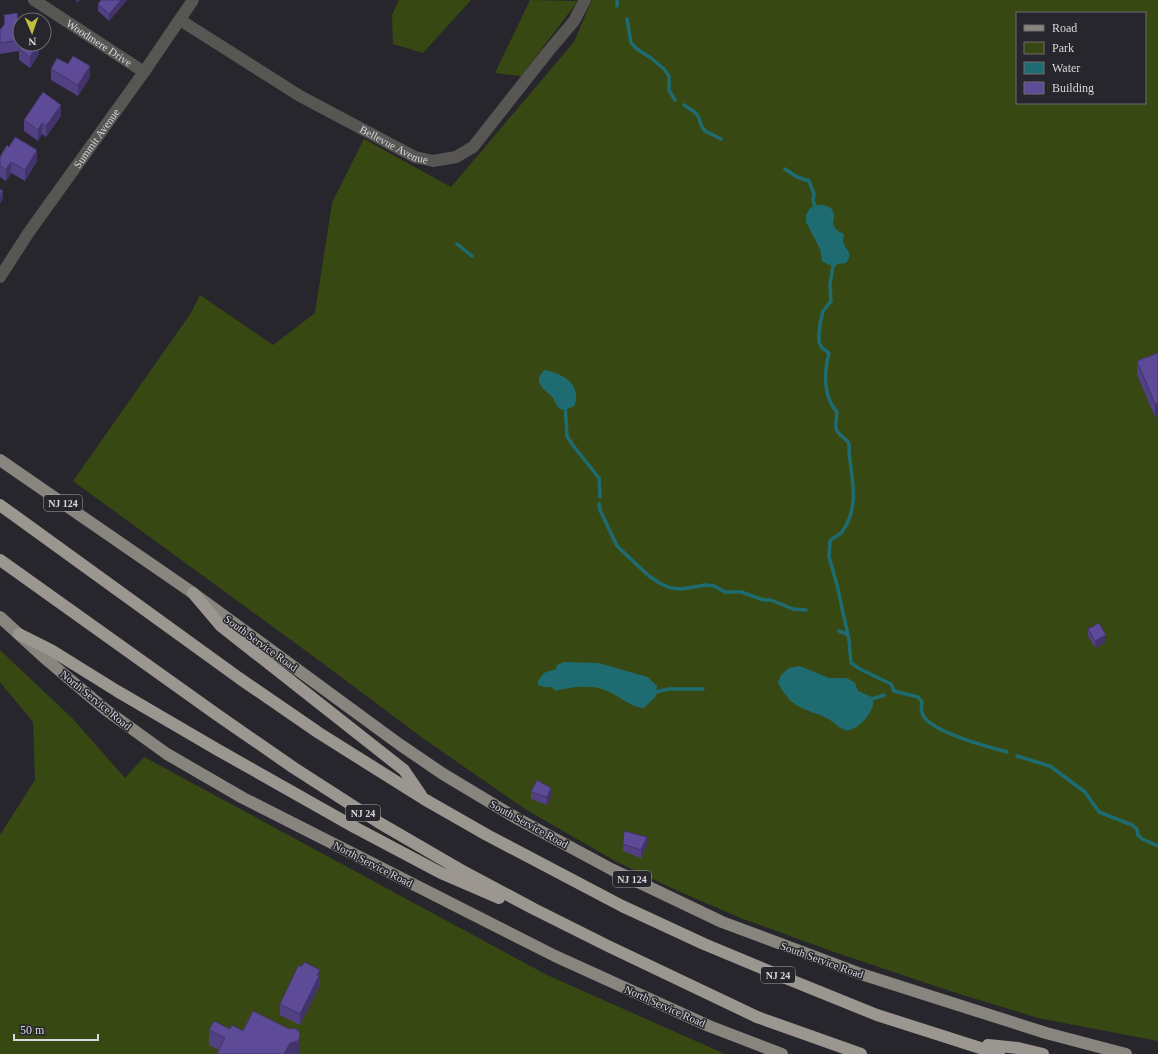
<svg xmlns="http://www.w3.org/2000/svg" width="1158" height="1054" viewBox="0 0 1158 1054" font-family="Georgia,serif">
<style>
.green{fill:#384812;fill-rule:evenodd}
.water{fill:#1e6c72}
.lines{fill:none;stroke-linecap:round;stroke-linejoin:round}
.stream{stroke:#1e6c72;stroke-width:3.5}
.minor{stroke:#585653;stroke-width:12}
.major{stroke:#88847e;stroke-width:12}
.highway{stroke:#9b968f;stroke-width:12}
.wall{fill:#514083}
.shaded-wall{fill:#42346a}
.building{fill:#5e4b98;stroke:#42346a}
.labels{text-anchor:middle;dominant-baseline:central;stroke-width:3;stroke-linejoin:round;paint-order:stroke}
.shield{fill:#27262c;stroke:#a3a2a7;stroke-width:1}
.shield-label{font-size:10px;font-weight:bold;fill:#d8d7dc}
.street-label{font-size:11px;fill:#d8d7dc;stroke:#27262c}
</style>
<rect width="100%" height="100%" fill="#27262c"/>
<!-- green -->
<path class="green" d="M 399,0 L 471,0 L 423,53 L 393,44 L 392,15 Z
M 530,0 L 578,1 L 521,76 L 495,73 Z
M 592,0 L 1158,0 L 1158,1041 L 1038,1018 L 950,991 L 837,953 L 743,919 L 678,891 L 617,862 L 525,809 L 424,739 L 317,659 L 73,481 L 191,313 L 200,295 L 273,345 L 315,313 L 332,203 L 364,139 L 451,187 L 574,42 ZM 1017,13 L 1145,13 L 1145,103 L 1017,103 Z
M 0,650 L 73,719 L 125,778 L 144,757 L 547,975 L 725,1054 L 0,1054 L 0,835 L 35,780 L 33,722 L 0,682 Z"/>
<!-- water -->
<path class="water" d="M 817,205 C 825,205 834,206 834,216 C 834,219 832,222 834,226 C 835,230 840,232 844,234 C 844,236 843,239 843,241 C 845,252 855,251 846,263 L 829,265 L 822,261 L 820,249 L 806,222 L 806,215 L 810,208 Z
M 545,370 C 564,374 581,384 575,405 C 571,408 565,411 560,409 C 556,406 555,401 553,398 C 549,393 540,388 539,381 C 538,376 542,373 545,370 Z
M 564,662 L 599,663 L 630,672 L 648,677 L 657,686 L 656,696 L 644,708 C 628,707 617,693 602,689 C 589,685 568,687 556,691 L 551,687 L 545,687 L 538,685 L 538,681 L 544,673 L 556,669 L 557,665 Z
M 800,666 L 829,678 L 847,678 L 855,683 L 858,691 C 863,693 869,695 872,698 C 878,708 859,729 849,730 C 842,731 838,726 833,722 C 821,713 804,712 792,702 C 787,697 780,688 778,682 L 781,675 L 789,668 Z"/>
<g class="lines">
<!-- stream -->
<path class="stream" d="M 617,6 L 617,0
M 627,19 L 631,43 L 637,49 L 651,58 L 664,69 L 669,76 L 669,90 L 675,100
M 684,105 L 696,113 L 699,118 L 701,125 L 705,131 L 721,139
M 785,169 L 797,177 L 809,181 L 814,194 L 813,200 L 816,210
M 457,244 L 472,256
M 835,265 L 833,265 L 830,285 L 831,301 L 823,311 L 820,324 L 819,334 L 819,342 L 822,348 L 829,353 C 824,372 823,397 837,412 C 837,417 834,427 837,431 C 844,441 851,438 849,452 C 852,480 860,507 842,532 C 839,536 833,537 830,541 L 829,557 L 837,585 L 849,640 L 851,663 L 860,669 L 891,684 L 894,691 L 918,697 L 922,702 C 921,706 921,713 924,717 C 935,733 988,747 1007,752
M 565,405 L 567,436 L 572,444 L 599,478 L 600,497
M 599,504 L 600,510 L 617,546 L 649,576 L 661,584 L 671,588 L 682,589 L 705,585 L 714,586 L 725,592 L 741,592 L 764,600 L 771,600 L 793,609 L 806,610
M 839,631 L 847,634
M 656,692 L 668,689 L 703,689
M 869,698 L 872,699 L 884,695
M 1017,756 L 1050,766 L 1085,792 L 1099,812 L 1132,825 L 1137,829 L 1138,835 L 1142,839 L 1158,846"/>
<!-- minor -->
<g class="minor">
<path id="s1" d="M 34,0 L 144,72"/>
<path id="s2" d="M 180,20 L 300,96 L 415,157 L 433,161 L 456,157 L 473,147 L 547,53 L 574,21 L 585,0"/>
<path id="s3" d="M 0,277 L 29,232 L 144,72 L 193,0"/>
</g>
<!-- major -->
<path class="major" d="M 0,460 L 193,593 L 399,744 L 443,774 L 518,819 L 611,869 L 722,922 L 861,974 L 1046,1033 L 1126,1054
M 0,617 L 47,660 L 106,710 L 167,754 L 243,798 L 555,956 L 709,1026 L 782,1054"/>
<!-- highway -->
<path class="highway" d="M 0,505 L 239,678 L 319,733 L 424,799 L 487,835 L 622,906 L 704,944 L 788,979 L 877,1015 L 999,1054
M 0,560 L 216,714 L 294,768 L 378,822 L 459,869 L 534,909 L 608,946 L 757,1017 L 861,1054
M 193,593 L 221,626 L 404,770 L 421,795
M 19,634 L 51,650 L 117,691 L 218,750 L 356,828 L 441,873 L 499,898
M 988,1045 L 1018,1048 L 1043,1054"/>
</g>
<!-- wall -->
<path class="wall" d="M 101,0 L 127,0 L 109,21 L 98,11 L 98,4 Z
M 4,15 L 20,32 L 20,44 L 39,44 L 39,54 L 30,68 L 19,60 L 19,51 L 0,54 L 0,29 L 1,29 L 4,25 Z
M 51,69 L 90,77 L 78,96 L 51,80 Z
M 61,116 L 46,137 L 42,134 L 38,141 L 24,131 L 24,120 Z
M 9,147 L 37,161 L 25,181 L 11,173 L 6,181 L 0,177 L 0,157 Z
M 1158,353 L 1155,417 L 1137,375 L 1137,361 Z
M 1088,629 L 1106,642 L 1095,648 L 1088,636 Z
M 531,792 L 551,796 L 547,805 L 531,799 Z
M 623,844 L 647,845 L 641,858 L 623,851 Z
M 320,981 L 319,987 L 300,1025 L 280,1015 L 280,1004 Z
M 230,1029 L 243,1031 L 300,1050 L 299,1054 L 217,1054 L 219,1050 L 209,1045 L 209,1030 Z"/>
<!-- shaded-wall -->
<path class="shaded-wall" d="M 76,0 L 81,0 L 76,3 Z
M 121,0 L 127,0 L 109,21 L 109,14 Z
M 38,44 L 39,54 L 30,68 L 30,57 Z
M 90,66 L 90,77 L 78,96 L 78,85 Z
M 61,105 L 61,116 L 46,137 L 46,126 Z
M 42,123 L 42,134 L 38,141 L 38,130 Z
M 37,150 L 37,161 L 25,181 L 25,170 Z
M 11,162 L 11,173 L 6,181 L 6,170 Z
M 3,191 L 3,198 L 0,204 L 0,197 Z
M 1158,403 L 1158,416 L 1155,417 L 1155,404 Z
M 1106,635 L 1106,642 L 1095,648 L 1095,641 Z
M 551,788 L 551,796 L 547,805 L 547,797 Z
M 647,837 L 647,845 L 641,858 L 641,850 Z
M 320,970 L 319,987 L 300,1025 L 300,1014 Z
M 300,1036 L 300,1050 L 299,1054 L 284,1054 L 290,1043 Z"/>
<!-- building -->
<path class="building" d="M 101,0 L 121,0 L 109,14 L 98,4 Z
M 17,13 L 20,32 L 20,40 L 0,43 L 0,29 L 1,29 L 5,23 L 4,15 Z
M 22,44 L 38,44 L 30,57 L 19,49 Z
M 73,56 L 90,66 L 78,85 L 51,69 L 57,58 L 68,64 Z
M 43,92 L 61,105 L 46,126 L 42,123 L 38,130 L 24,120 Z
M 15,137 L 37,150 L 25,170 L 11,162 L 6,170 L 0,166 L 0,157 L 7,145 L 9,147 Z
M 0,189 L 3,191 L 0,197 Z
M 1158,353 L 1158,403 L 1155,404 L 1137,361 Z
M 1099,623 L 1106,635 L 1095,641 L 1088,629 Z
M 537,780 L 551,788 L 547,797 L 531,792 Z
M 624,831 L 647,837 L 641,850 L 623,844 Z
M 304,962 L 320,970 L 317,975 L 319,976 L 300,1014 L 280,1004 L 298,966 L 302,966 Z
M 253,1011 L 289,1029 L 294,1028 L 299,1031 L 300,1036 L 298,1041 L 290,1043 L 284,1054 L 217,1054 L 225,1038 L 209,1030 L 214,1021 L 230,1029 L 232,1025 L 243,1031 Z"/>
<g class="labels">
<!-- shield labels -->
<g class="shield">
<rect x="44" y="495" width="38" height="16" rx="3"/>
<rect x="346" y="805" width="34" height="16" rx="3"/>
<rect x="613" y="871" width="38" height="16" rx="3"/>
<rect x="761" y="967" width="34" height="16" rx="3"/>
</g>
<g class="shield-label">
<text x="63" y="503">NJ 124</text>
<text x="363" y="813">NJ 24</text>
<text x="632" y="879">NJ 124</text>
<text x="778" y="975">NJ 24</text>
</g>
<!-- street labels -->
<g class="street-label">
<text stroke="none"><textPath href="#s1" startOffset="78">Woodmere Drive</textPath></text>
<text stroke="none"><textPath href="#s3" startOffset="169">Summit Avenue</textPath></text>
<text stroke="none"><textPath href="#s2" startOffset="248">Bellevue Avenue</textPath></text>
<text transform="translate(261 643) rotate(36)">South Service Road</text>
<text transform="translate(96 700) rotate(39)">North Service Road</text>
<text transform="translate(529 824) rotate(29)">South Service Road</text>
<text transform="translate(373 864) rotate(27)">North Service Road</text>
<text transform="translate(822 960) rotate(20)">South Service Road</text>
<text transform="translate(665 1006) rotate(24)">North Service Road</text>
</g>
</g>
<!-- legend -->
<rect x="1016" y="12" width="130" height="92" fill="#27262c" stroke="#6e6d72"/>
<rect x="1024" y="25" width="20" height="6" fill="#88847e" stroke="#6e6d72"/>
<text x="1052" y="32" font-size="12" fill="#d8d7dc">Road</text>
<rect x="1024" y="42" width="20" height="12" fill="#384812" stroke="#6e6d72"/>
<text x="1052" y="52" font-size="12" fill="#d8d7dc">Park</text>
<rect x="1024" y="62" width="20" height="12" fill="#1e6c72" stroke="#6e6d72"/>
<text x="1052" y="72" font-size="12" fill="#d8d7dc">Water</text>
<rect x="1024" y="82" width="20" height="12" fill="#5e4b98" stroke="#6e6d72"/>
<text x="1052" y="92" font-size="12" fill="#d8d7dc">Building</text>
<!-- north arrow -->
<g transform="translate(32 32) rotate(178)"><circle r="19" fill="#27262c" stroke="#6e6d72"/>
<path d="M0-3L7 15L0 10L-7 15Z" fill="#bebf42"/>
<text y="-6" font-size="11" font-weight="bold" text-anchor="middle" fill="#d8d7dc">N</text>
</g>
<!-- scale -->
<path d="M14 1034v6h84v-6" fill="none" stroke="#d8d7dc" stroke-width="2"/>
<text x="20" y="1034" font-size="12" fill="#d8d7dc" stroke="#27262c" stroke-width="3" paint-order="stroke">50 m</text>
</svg>
